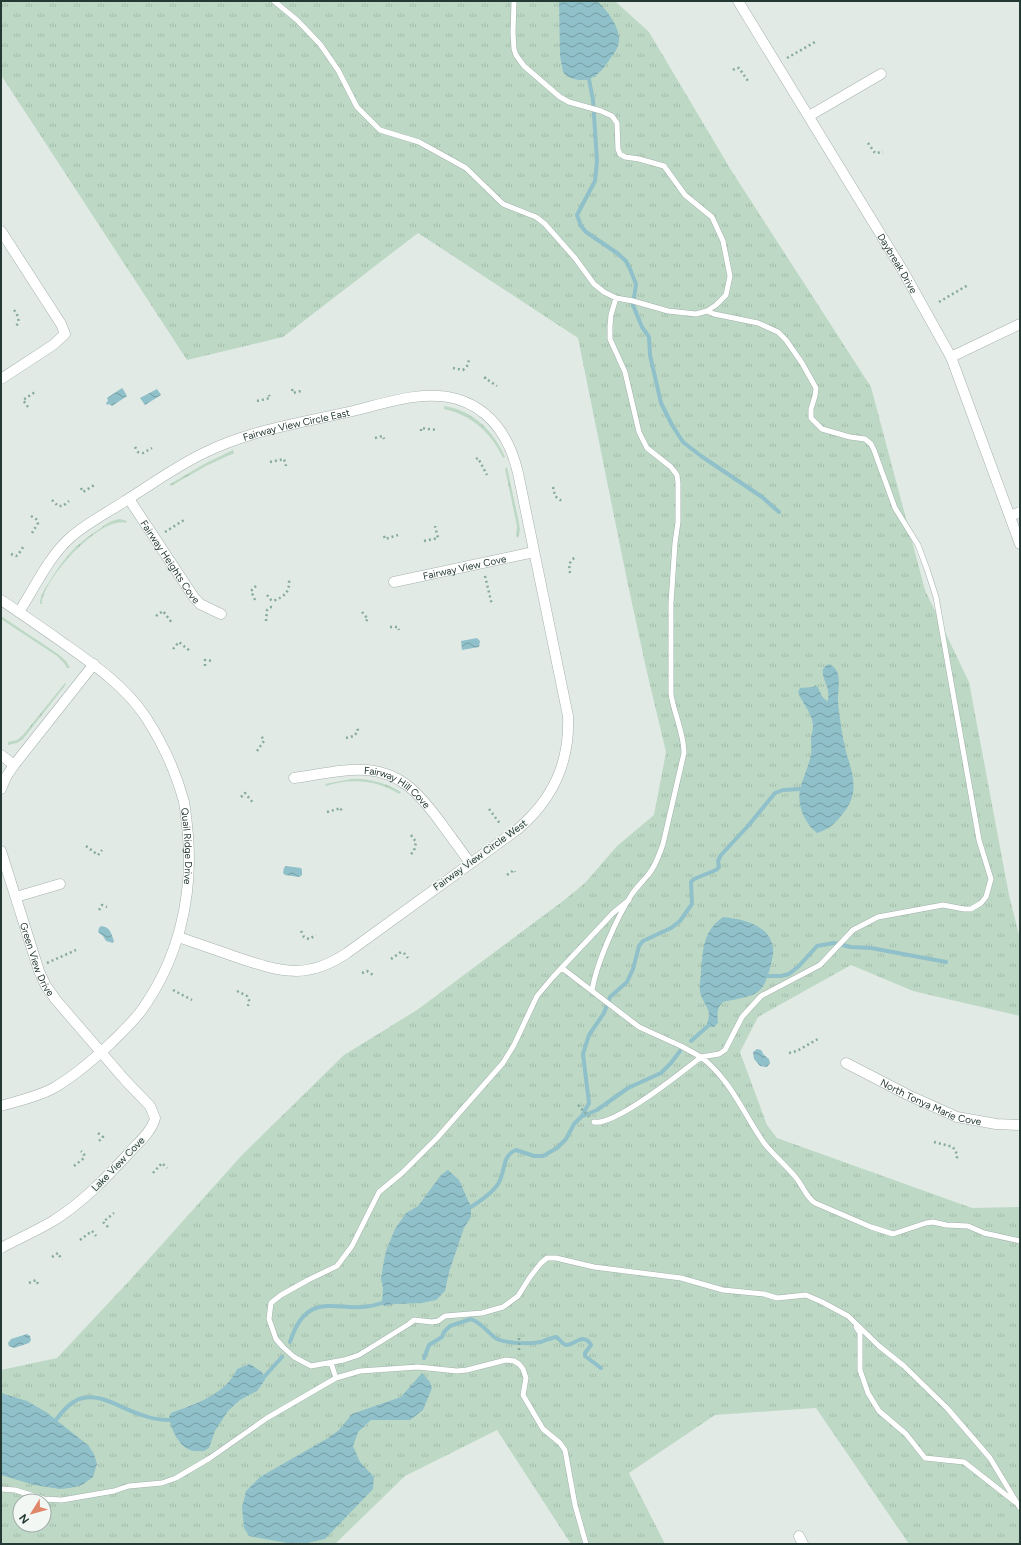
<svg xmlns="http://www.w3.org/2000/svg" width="1021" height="1545" viewBox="0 0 1021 1545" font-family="Figtree,sans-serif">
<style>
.grass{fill:url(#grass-tufts);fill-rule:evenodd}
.water{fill:url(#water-waves)}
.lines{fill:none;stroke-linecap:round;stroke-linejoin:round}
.stream{stroke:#90c0c9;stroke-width:4}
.service-casing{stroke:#a5b1ad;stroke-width:6}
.minor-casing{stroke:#a5b1ad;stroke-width:11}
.path{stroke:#86aa9f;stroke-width:2.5;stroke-dasharray:2 3;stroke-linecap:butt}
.service{stroke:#fff;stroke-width:5}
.minor{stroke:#fff;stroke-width:10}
.labels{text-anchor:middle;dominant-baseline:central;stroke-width:3;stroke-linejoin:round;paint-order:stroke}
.street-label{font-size:10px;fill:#243933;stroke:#f2f7f4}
</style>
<defs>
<pattern id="grass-tufts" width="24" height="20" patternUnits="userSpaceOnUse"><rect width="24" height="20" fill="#bdd9c5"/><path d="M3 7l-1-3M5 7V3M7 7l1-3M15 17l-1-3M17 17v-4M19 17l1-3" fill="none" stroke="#a2bbaa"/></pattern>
<pattern id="water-waves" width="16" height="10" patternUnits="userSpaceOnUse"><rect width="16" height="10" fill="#90c0c9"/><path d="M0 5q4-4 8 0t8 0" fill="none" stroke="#759da4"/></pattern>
</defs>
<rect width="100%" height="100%" fill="#e2eae6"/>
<!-- grass -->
<path class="grass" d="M 1,1 L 615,1 L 649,32 L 731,170 L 871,387 L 925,590 L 969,682 L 1009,895 L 1020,939 L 1020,1016 L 913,991 L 851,965 L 758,1017 L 740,1052 L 767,1125 L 777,1138 L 972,1208 L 1020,1207 L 1020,1544 L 909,1544 L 816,1408 L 715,1415 L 629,1473 L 665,1544 L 571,1544 L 497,1430 L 405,1476 L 335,1544 L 1,1544 L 1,1370 L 57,1358 L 130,1280 L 242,1155 L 344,1055 L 417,1010 L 563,901 L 585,883 L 617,846 L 654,815 L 666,752 L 646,668 L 627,580 L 578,338 L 418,233 L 283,337 L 187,360 L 1,75 ZM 20,1501 L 44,1501 L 44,1525 L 20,1525 Z
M 444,406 C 472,410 494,431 505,457 L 503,458 C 491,432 471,415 444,409 Z
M 233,450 L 234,453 L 206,466 L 171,486 L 170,484 L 206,463 Z
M 507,467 L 519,523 L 520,530 L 518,538 L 516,536 L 517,526 L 505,469 Z
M 120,519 L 127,521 L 126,523 C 101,515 42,580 42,604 L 40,604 C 40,594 46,587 51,579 C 65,557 76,544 98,530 C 105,525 111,520 120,519 Z
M 1,616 L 58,654 L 66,661 L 70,668 L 67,668 L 64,663 L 57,656 L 1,619 Z
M 65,683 L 66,684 L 64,687 L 23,739 L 17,743 L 8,745 L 8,742 L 17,740 L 23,735 Z
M 351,779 C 369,778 385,783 401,792 L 399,794 C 377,780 350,778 326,786 L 325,784 Z"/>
<!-- water -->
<path class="water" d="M 559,1 L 597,1 C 606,9 620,27 619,40 C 619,48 614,53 610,59 C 602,71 594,81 579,80 C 572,79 567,77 563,72 L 560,56 Z
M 122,388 L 123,389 L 127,396 L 112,406 L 109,404 L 107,405 L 106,403 L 108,401 L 107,398 Z
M 157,389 L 161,395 L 145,405 L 140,398 Z
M 477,638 L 480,641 L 479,647 L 462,650 L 461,641 Z
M 829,664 C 843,670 838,687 838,699 C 838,705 839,712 840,718 C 841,728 843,738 845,748 C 852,774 862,792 841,816 C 834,825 827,830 817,833 C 804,823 797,805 800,789 C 803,777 809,766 811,754 C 812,750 811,745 811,741 C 811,736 813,731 813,726 C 813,714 802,703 798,692 L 800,688 L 813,687 L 816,685 C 821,690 820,698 828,701 C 828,698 829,694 828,691 C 827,682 816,669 829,664 Z
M 286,866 L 301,868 L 302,870 L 302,875 L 299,877 L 285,875 L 283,873 L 284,868 Z
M 723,917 C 743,919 771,925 773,949 C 774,953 772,959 771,964 C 769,972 766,983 761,989 C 753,998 734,999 723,1002 C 717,1007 717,1015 718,1023 L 714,1027 L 710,1027 L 707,1024 C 708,1021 709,1017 709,1014 C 708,1006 701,1000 700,991 C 699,985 701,978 701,972 C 703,949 703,931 723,917 Z
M 101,926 C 111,927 111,934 114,941 L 113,943 L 106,941 L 103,936 L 98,932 L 99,928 Z
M 757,1049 L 761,1050 L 764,1055 L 769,1059 L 770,1063 L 767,1067 L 760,1066 L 754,1059 L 753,1052 Z
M 448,1170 L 459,1180 L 471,1207 L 471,1217 L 464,1228 L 449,1272 L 445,1291 L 436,1300 L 422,1303 L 395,1304 L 384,1306 L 382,1303 L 383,1288 L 381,1279 L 383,1266 L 386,1251 L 395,1229 L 406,1213 L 418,1206 L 441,1175 Z
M 27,1334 L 30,1336 L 31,1340 L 29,1343 L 14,1348 L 9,1346 L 8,1343 L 11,1339 Z
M 250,1364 L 262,1372 L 265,1380 L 257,1391 L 240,1400 L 228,1411 L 215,1431 L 209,1448 L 204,1451 C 199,1451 192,1452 188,1449 C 178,1445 170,1426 169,1417 L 171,1413 C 196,1404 226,1394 237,1369 Z
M 422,1373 L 430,1382 L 432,1388 L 423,1410 L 410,1420 L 371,1420 L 358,1432 L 353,1446 L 360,1462 L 374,1477 L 373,1489 L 325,1539 L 307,1543 L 287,1543 L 249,1536 L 244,1528 L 242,1508 L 246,1491 L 260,1477 L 328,1438 L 339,1430 L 352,1414 L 401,1397 Z
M 1,1393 L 27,1401 L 46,1412 L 88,1445 L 94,1454 L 97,1464 L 93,1477 L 82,1485 L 70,1488 L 60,1489 L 34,1485 L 1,1475 Z"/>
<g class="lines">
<!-- stream -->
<path class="stream" d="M 589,79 L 593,100 L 597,161 L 595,181 L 577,215 L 581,226 L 586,232 L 617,253 L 626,261 L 630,269 L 636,284 L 633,305 L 642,327 L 649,337 L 650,355 L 661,403 L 672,425 L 683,442 L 701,456 L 762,497 L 779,512
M 767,976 L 781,976 L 789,974 L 799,966 L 817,946 L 834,943 L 851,947 L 871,948 L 946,962
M 691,1041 L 709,1025
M 583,1116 L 597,1110 L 628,1088 L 661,1073 L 671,1063 L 680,1051
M 471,1207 C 480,1201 492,1194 498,1184 C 506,1172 501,1156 516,1150 L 534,1156 L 543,1156 L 557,1148 L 566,1139 L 574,1124 L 582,1116 L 589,1103 L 583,1054 L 589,1035 L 604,1013 L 610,997 L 627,982 L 633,969 L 639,946 L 643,941 L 671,928 L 680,921 L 692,904 L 691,882 L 694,879 L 716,870 L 719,867 L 718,861 L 721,855 L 748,826 L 775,793 L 783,790 L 800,789
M 290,1342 C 309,1283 342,1318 382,1303
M 424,1358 L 429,1345 L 442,1337 L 444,1332 L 450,1326 L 471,1319 C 481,1323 486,1330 494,1337 C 503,1344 529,1344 541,1342 C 546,1340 551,1338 556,1337 C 559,1338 562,1344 566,1345 C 574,1346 583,1331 591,1345 L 585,1353 L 585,1356 L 601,1368
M 264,1377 L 282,1357
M 56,1420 C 62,1412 69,1403 79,1399 C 100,1392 120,1408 139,1414 C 149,1418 158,1420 169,1420"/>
<!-- service casing -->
<g class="service-casing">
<path id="service" d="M 274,1 L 297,20 L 320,44 L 338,70 L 357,107 L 380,130 L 419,142 L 466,168 L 503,204 L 536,217 L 545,224 L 575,258 L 594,284 L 604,292 L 616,298 L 633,301 L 668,311 L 696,314 L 707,311 L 716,305 L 726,295 L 730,276 L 723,241 L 712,217 L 685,195 L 664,166 L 639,159 L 625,157 L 620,154 L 618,149 L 617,123 L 612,116 L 601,111 L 569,102 L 560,97 L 524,66 L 516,55 L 514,49 L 513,33 L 514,1
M 629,900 L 613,913 L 553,977 L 537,996 L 514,1045 L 503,1063 L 437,1138 L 402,1173 L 379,1192 L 352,1246 L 337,1266 L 308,1280 L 281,1295 L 271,1303 L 269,1319 L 276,1339 L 283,1347 L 294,1357 L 311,1366 L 344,1360 L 359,1355 L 409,1324 L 414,1320 L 432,1322 L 438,1321 L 445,1316 L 482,1313 L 503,1307 L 518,1296 L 530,1277 L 541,1263 L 547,1258 L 556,1258 L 594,1267 L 681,1278 L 723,1290 L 764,1294 L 777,1298 L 806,1295 L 822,1302 L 848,1316 L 879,1346 L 904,1366 L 947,1408 L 990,1458 L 1020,1508
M 562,968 L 639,1027 L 681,1046 L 701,1057 L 719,1054 L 725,1050 L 742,1017 L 761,996 L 820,965 L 853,930 L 878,917 L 943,905 L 964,909 L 971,909 L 981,903 L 986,897 L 991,879 L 979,840 L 936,597 L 927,569 L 918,545 L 895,508 L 874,450 L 871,444 L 865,439 L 850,437 L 822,429 L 811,418 L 811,409 L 815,396 L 816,388 L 802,363 L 786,340 L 778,332 L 758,323 L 714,314 L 707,311
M 592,991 C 596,964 617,917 632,894 C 637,887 643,881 648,875 C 656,866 659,855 663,844 L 684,753 C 684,733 674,714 671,694 L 671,603 L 675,543 L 678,522 L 678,483 L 677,475 L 671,467 L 647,448 L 639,432 L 625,372 L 610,339 L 610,326 L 611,315 L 616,298
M 594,1122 C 615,1126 682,1072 701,1057 C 731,1080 743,1113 764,1143 C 774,1156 787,1166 797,1179 C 804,1188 806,1197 815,1203 L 871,1227 L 893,1234 L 926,1223 L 933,1222 L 946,1225 L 968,1226 L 984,1233 L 1020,1241
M 856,1327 L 860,1333 L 860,1370 L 868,1393 L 879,1411 L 906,1434 L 925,1458 L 964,1462 L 1015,1502
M 331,1363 L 336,1378
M 1,1489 L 15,1490 L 44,1499 L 62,1500 L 114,1491 L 129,1486 L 162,1483 L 176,1478 L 210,1458 L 267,1418 L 336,1378 L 360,1371 L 418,1367 L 457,1371 L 467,1370 L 506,1360 L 514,1361 L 519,1364 L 523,1369 L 526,1378 L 523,1395 L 543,1429 L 560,1443 L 565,1450 L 575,1505 L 586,1544"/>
</g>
<!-- minor casing -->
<g class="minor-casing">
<g id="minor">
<path id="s1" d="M 738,1 L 903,271 L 951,357 L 1020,544"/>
<path d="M 809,116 L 881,74"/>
<path d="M 1,231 L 61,324 L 65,334 L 53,345 L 1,379"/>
<path d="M 951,357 L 1020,324"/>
<path id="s2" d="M 129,499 L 193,596 L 200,604 L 221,614"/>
<path d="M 1010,516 L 1020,512"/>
<path id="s3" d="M 394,582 L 534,552"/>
<path id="s4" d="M 1,600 C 22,614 42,628 62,642 C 93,664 124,685 145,716 C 162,742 176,772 184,802 C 186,813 187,825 188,836 C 193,898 178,960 141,1011 C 132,1023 121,1033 111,1043 C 93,1060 73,1077 52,1089 C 36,1097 18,1101 1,1106"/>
<path id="s5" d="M 19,612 C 35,587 49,556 71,537 C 87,523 107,513 125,501 C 152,484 178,465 206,452 C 253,429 307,422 357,410 C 389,402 424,390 457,399 C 493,410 510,439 518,473 L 568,716 C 570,763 553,799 518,829 L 347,953 C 307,980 281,972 239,958 C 219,951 199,944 178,937"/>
<path d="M 1,755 L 14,765"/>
<path id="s6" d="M 294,778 C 318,775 343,768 367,770 C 403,773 421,796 441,823 C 451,837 461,850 470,863"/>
<path d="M 1,789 L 6,777 L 14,765 L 94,664"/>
<path id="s7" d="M 1,851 L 39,971 L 46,986 L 56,1000 L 125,1080 L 150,1106 L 155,1118 C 152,1131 139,1142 130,1152 C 106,1178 82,1203 53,1221 C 36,1231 18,1239 1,1248"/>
<path d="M 16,897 L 60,884"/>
<path id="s8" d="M 846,1063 L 908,1095 L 957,1117 L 996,1124 L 1020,1125"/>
<path d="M 799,1536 L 803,1544"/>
</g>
</g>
<!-- path -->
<path class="path" d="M 787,58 L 815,42
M 733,70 L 736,68 L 739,68 L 748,81
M 868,143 L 875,153 L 883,152
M 939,302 L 968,285
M 14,310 C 18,315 21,322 15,327
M 453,368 L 463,370 L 468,365 L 469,359
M 486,377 L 485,378 L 497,386
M 292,389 L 293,393 L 301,391
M 257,401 L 270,398 L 269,395
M 28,407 L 23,400 L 35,392
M 421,431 L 421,428 L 436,430
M 375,438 L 383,436 L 384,439
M 135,447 L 138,452 L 143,453 L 152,448
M 476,459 L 478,458 L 487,475
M 270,462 L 284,459 L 286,466
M 553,487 L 555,496 L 560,500 L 564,499
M 81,488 L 83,492 L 96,484
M 52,500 L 58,506 L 63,506 L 69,501
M 31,516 L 36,519 L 38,523 L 32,533
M 165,532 L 184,520
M 384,536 L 385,539 L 398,535
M 424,541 L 438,538 L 435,526
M 11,554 L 16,556 L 18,555 L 23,547
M 570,573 L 569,564 L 574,558 L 577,557
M 485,576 L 492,605
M 267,595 L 271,600 L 273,601 C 284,597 290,592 289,580
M 255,600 L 251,591 L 256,586
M 362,612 L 368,619 L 365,622
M 156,616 L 163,611 L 172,623
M 266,621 L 267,610 L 271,607 L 273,607
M 390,627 L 398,627 L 399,630
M 173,649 L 179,642 L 190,651
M 205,666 L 205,660 L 214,661
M 346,738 L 354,736 L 358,731 L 357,726
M 257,751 L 264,741 L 261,735
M 241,797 L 245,793 L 254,804
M 489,809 L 501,825
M 327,812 L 341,808 L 341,811
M 86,846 L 98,855 L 102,850
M 411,854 L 414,851 L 416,842 L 411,835
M 507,875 L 514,870 L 515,872
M 99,910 L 102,905 L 107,907
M 301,931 L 304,937 L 309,939 L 316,935
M 391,959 L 401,952 L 405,954 L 408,958
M 47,963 L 76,950
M 362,973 L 367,971 L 373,975
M 173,990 L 192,1000
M 237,991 L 247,996 L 249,1000 L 248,1006
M 789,1053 L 797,1051 L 818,1039
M 578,1105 L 589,1117
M 98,1133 L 103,1137 L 98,1142
M 934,1142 L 953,1147 L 957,1154 L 957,1159
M 74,1166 L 84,1158 L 84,1154 L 81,1151
M 153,1173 L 162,1163 L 167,1168
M 108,1227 L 103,1222 L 114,1213
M 80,1240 L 92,1231 L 96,1236
M 52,1257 L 58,1253 L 62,1260
M 29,1283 L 36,1280 L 39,1286
M 519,1350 L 519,1337"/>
<!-- service -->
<use href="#service" class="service"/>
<!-- minor -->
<use href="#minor" class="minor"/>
</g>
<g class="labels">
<!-- street labels -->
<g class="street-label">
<text stroke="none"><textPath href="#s1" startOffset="307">Daybreak Drive</textPath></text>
<text stroke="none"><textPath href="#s5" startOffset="346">Fairway View Circle East</textPath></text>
<text stroke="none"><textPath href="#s2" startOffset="75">Fairway Heights Cove</textPath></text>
<text stroke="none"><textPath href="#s3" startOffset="72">Fairway View Cove</textPath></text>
<text stroke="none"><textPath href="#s6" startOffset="109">Fairway Hill Cove</textPath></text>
<text stroke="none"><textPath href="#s4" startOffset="325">Quail Ridge Drive</textPath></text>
<text transform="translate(480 855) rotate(-36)">Fairway View Circle West</text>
<text stroke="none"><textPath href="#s7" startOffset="114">Green View Drive</textPath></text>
<text stroke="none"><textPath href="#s8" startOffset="94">North Tonya Marie Cove</textPath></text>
<text transform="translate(118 1164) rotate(-46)">Lake View Cove</text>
</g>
</g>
<!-- border -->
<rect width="1021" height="1545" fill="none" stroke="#243933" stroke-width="4"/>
<!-- north arrow -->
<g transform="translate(32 1513) rotate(233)"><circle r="19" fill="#f2f7f4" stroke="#a0aba7"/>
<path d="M0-3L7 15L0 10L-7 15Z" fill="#e18769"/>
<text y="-6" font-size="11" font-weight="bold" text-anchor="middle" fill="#243933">N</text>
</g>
</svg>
